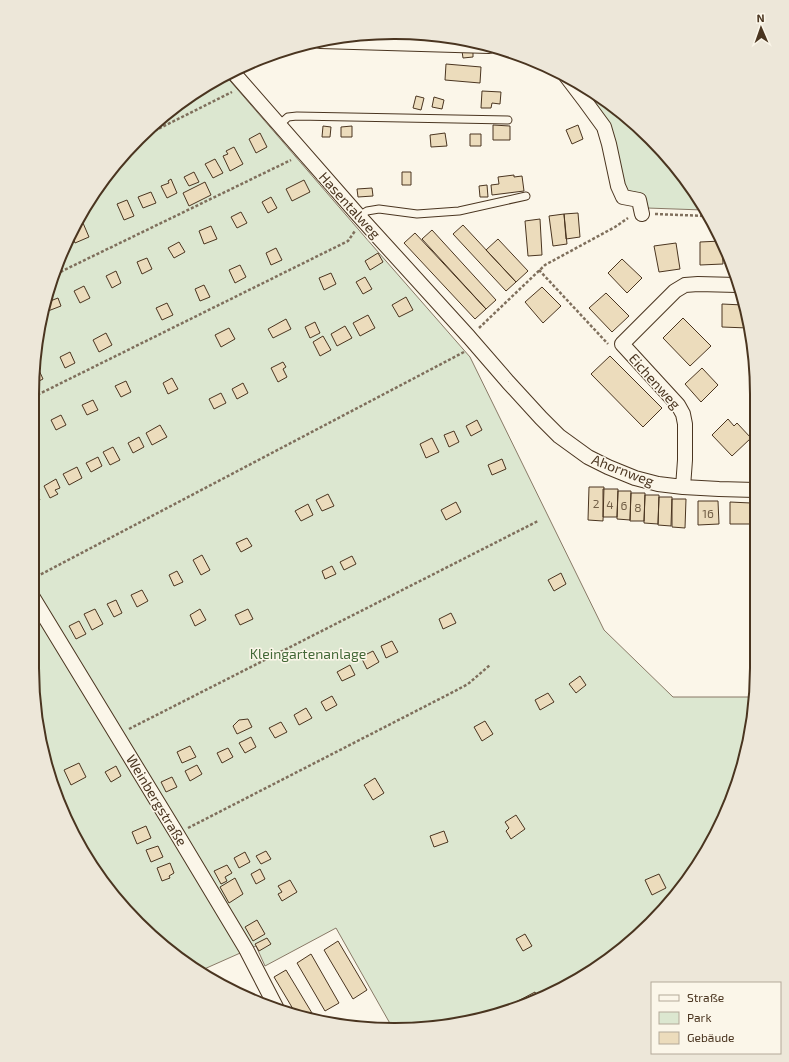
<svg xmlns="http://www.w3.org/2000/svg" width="789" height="1062" viewBox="0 0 789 1062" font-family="'Exo 2',sans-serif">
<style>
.green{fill:#dce7d0;stroke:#887966}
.building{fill:#ecdcbc;stroke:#4a3520}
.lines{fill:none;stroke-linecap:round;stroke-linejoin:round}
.service-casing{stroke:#4a3520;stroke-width:9}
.minor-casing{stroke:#4a3520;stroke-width:16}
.path{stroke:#7f6f5c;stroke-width:2.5;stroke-dasharray:3 2;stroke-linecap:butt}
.service{stroke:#fbf6e9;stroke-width:7}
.minor{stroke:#fbf6e9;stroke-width:14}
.labels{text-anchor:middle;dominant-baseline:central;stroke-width:3;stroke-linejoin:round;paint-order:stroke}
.number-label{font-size:12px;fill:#725f47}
.street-label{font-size:14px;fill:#4a3520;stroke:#fbf6e9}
.park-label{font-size:14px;fill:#436837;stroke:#fbf6e9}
.rim{fill:none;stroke:#4a3520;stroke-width:2}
</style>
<rect width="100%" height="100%" fill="#fbf6e9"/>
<!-- green -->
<path class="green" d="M 225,75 L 365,237 L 470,357 L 604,630 L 673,697 L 755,697 L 738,784 L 709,849 L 667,907 L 615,955 L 533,1002 L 418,1029 L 392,1027 L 336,928 L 265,966 L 256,946 L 202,970 L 138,924 L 81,849 L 44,762 L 32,668 L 33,371 L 44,301 L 93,193 L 174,107 Z
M 582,85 L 634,122 L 682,174 L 703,210 L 647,208 L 643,194 L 625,190 L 610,129 Z"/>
<!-- building -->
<path class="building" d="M 473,50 L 473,57 L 463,58 L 462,51 Z
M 446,64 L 481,67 L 480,83 L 445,80 Z
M 482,91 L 501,92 L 500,104 L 492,103 L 491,108 L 481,108 Z
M 416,96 L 424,98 L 421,110 L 413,108 Z
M 434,97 L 444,100 L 442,109 L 432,107 Z
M 493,125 L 510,126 L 510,140 L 493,140 Z
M 578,125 L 583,139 L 572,144 L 566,130 Z
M 323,126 L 331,127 L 330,137 L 322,137 Z
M 352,126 L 352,137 L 341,137 L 341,127 Z
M 260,133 L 267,147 L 256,153 L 249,139 Z
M 445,133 L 447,146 L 431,147 L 430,135 Z
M 470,134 L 481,134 L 481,146 L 470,146 Z
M 234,147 L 243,164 L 230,171 L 223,156 L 228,154 L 226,151 Z
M 215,159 L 223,173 L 213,178 L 205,164 Z
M 194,172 L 199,182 L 189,186 L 184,177 Z
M 402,172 L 411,172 L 411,185 L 402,185 Z
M 514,175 L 514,177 L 522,176 L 524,191 L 492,195 L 491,185 L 499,184 L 498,177 Z
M 171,179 L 177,193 L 167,198 L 161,186 L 169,183 L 168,181 Z
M 304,180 L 310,192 L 292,201 L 286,189 Z
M 205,182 L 211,195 L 189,206 L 183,193 Z
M 487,185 L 488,197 L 480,197 L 479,186 Z
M 372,188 L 373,196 L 358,197 L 357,189 Z
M 151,192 L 156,203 L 143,208 L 138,197 Z
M 271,197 L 277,208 L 268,213 L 262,202 Z
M 127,200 L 134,216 L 124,220 L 117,204 Z
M 241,212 L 247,223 L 237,228 L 231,217 Z
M 578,213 L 580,237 L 566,239 L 564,214 Z
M 564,214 L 567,244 L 553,246 L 549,216 Z
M 540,219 L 542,255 L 528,256 L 525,221 Z
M 83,223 L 89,237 L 75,243 L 73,238 L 78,225 Z
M 463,225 L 516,282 L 506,291 L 453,234 Z
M 211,226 L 217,239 L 204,244 L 199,231 Z
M 432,230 L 496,300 L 486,309 L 422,239 Z
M 415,233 L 486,309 L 475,319 L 404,243 Z
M 498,239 L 528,271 L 516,282 L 486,250 Z
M 721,241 L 722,243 L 723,264 L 700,265 L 700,242 Z
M 179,242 L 185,252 L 174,258 L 168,248 Z
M 676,243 L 680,269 L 659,272 L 654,246 Z
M 276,248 L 282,260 L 271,265 L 266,253 Z
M 378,253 L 383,262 L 370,270 L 365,261 Z
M 147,258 L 152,269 L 142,274 L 137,262 Z
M 622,259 L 642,278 L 627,293 L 608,273 Z
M 240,265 L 246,277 L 235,283 L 229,270 Z
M 116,271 L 121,283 L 112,288 L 106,276 Z
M 331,273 L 336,284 L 324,290 L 319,278 Z
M 365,277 L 372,289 L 363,294 L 356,282 Z
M 204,285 L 210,297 L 200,301 L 195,289 Z
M 84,286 L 90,298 L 80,303 L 74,291 Z
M 542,287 L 561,306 L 543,323 L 525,302 Z
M 606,293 L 629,316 L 612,332 L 589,308 Z
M 406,297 L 413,310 L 399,317 L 392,305 Z
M 58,298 L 61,306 L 48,311 L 45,303 Z
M 167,303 L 173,315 L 162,320 L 156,308 Z
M 722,304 L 743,305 L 748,324 L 748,328 L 722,327 Z
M 368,315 L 375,328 L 360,336 L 353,323 Z
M 683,318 L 711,346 L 690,366 L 663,338 Z
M 286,319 L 291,329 L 273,338 L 268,329 Z
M 315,322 L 320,333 L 310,338 L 305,327 Z
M 345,326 L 352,338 L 337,346 L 331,334 Z
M 229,328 L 235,339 L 221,347 L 215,335 Z
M 106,333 L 112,345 L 99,352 L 93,340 Z
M 323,336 L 331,350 L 320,356 L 313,342 Z
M 70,352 L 75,363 L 65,368 L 60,357 Z
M 610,356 L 662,408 L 643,427 L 591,374 Z
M 283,362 L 286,367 L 283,369 L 287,377 L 278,382 L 271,368 Z
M 38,368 L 43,379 L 35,383 L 33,379 L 33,370 Z
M 702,368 L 718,385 L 701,402 L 685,384 Z
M 172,378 L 178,389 L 168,394 L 163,383 Z
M 126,381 L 131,392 L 121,397 L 115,386 Z
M 243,383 L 248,393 L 237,399 L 232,389 Z
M 221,393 L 226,403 L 214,409 L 209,399 Z
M 93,400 L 98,410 L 87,415 L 82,405 Z
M 61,415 L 66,425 L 56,430 L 51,420 Z
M 728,419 L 734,426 L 737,423 L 751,438 L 732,456 L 712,435 Z
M 477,420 L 482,430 L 471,436 L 466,426 Z
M 160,425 L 167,437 L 152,445 L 146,433 Z
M 454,431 L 459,442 L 449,447 L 444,435 Z
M 139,437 L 144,447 L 133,453 L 128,443 Z
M 432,438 L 439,452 L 426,458 L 420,444 Z
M 113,447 L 120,460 L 110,465 L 103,452 Z
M 98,457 L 102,466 L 91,472 L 86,463 Z
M 502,459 L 506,469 L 492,475 L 488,465 Z
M 77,467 L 82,478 L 69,485 L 63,474 Z
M 56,479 L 60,488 L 55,490 L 58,494 L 50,498 L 44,486 Z
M 589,487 L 604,487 L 603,521 L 588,520 Z
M 603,489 L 618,489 L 617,517 L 603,517 Z
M 34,490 L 40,500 L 32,504 L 32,491 Z
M 618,491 L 631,491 L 630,520 L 617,519 Z
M 631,493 L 645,493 L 644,521 L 630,521 Z
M 328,494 L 334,506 L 322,511 L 316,500 Z
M 645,495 L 659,495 L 658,524 L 644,523 Z
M 659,497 L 672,497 L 671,526 L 658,525 Z
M 672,499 L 686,499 L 685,528 L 672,527 Z
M 698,501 L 718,501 L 719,524 L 698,525 Z
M 456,502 L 461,512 L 446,520 L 441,510 Z
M 730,502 L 751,503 L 750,524 L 730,524 Z
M 308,504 L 313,515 L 301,521 L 295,511 Z
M 247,538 L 252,546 L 241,552 L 236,543 Z
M 202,555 L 210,570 L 201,575 L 193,560 Z
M 352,556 L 356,564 L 344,570 L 340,562 Z
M 332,566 L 336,574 L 325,579 L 322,571 Z
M 177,571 L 183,582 L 174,586 L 169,575 Z
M 561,573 L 566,584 L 554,591 L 548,580 Z
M 142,590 L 148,601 L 137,607 L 131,595 Z
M 116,600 L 122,613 L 114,617 L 107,604 Z
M 95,609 L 103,624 L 92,630 L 84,614 Z
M 200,609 L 206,620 L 195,626 L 190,615 Z
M 248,609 L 253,619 L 240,625 L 235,615 Z
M 451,613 L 456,623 L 443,629 L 439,619 Z
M 79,621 L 86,634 L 76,639 L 69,626 Z
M 392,641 L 398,652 L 386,658 L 381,646 Z
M 373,651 L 379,662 L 367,669 L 361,657 Z
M 350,665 L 355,675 L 342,681 L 337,672 Z
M 580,676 L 586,685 L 576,693 L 569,684 Z
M 548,693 L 554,702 L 540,710 L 535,700 Z
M 332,696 L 337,705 L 326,711 L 321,702 Z
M 306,708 L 312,718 L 299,725 L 294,715 Z
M 248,719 L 252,727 L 237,734 L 233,726 L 239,720 Z
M 485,721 L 493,734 L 482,741 L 474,727 Z
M 281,722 L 287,732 L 275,738 L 269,728 Z
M 251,737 L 256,747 L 245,753 L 239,743 Z
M 190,746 L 196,757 L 182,763 L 177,752 Z
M 228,748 L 233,757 L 222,763 L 217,753 Z
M 79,763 L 86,777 L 71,785 L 64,770 Z
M 197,765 L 202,774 L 190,781 L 185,771 Z
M 116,766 L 121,776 L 111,782 L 105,772 Z
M 172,777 L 177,787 L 166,792 L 161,782 Z
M 375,778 L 384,793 L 373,800 L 364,785 Z
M 516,815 L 525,829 L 511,839 L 506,831 L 509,828 L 505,822 Z
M 146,826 L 151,838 L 137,844 L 132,832 Z
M 444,831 L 448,842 L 434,847 L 430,836 Z
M 158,846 L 163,857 L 151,862 L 146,850 Z
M 266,851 L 271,859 L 261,864 L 256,856 Z
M 245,852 L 250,862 L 239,868 L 234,858 Z
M 170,863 L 174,873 L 169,876 L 170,878 L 162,881 L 157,868 Z
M 227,865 L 232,873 L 225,877 L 227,881 L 221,884 L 214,871 Z
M 260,869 L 265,879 L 256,884 L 251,874 Z
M 659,874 L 666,888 L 652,895 L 645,880 Z
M 235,878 L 243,894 L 229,903 L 220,887 Z
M 290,880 L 297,892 L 282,901 L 278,894 L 282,892 L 278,886 Z
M 257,920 L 265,934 L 253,941 L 245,927 Z
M 525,934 L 532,946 L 523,951 L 516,939 Z
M 267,938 L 271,944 L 259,951 L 255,944 Z
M 338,941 L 367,990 L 353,999 L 324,950 Z
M 311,954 L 339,1003 L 325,1011 L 297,963 Z
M 286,970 L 315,1018 L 312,1019 L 296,1014 L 274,977 Z
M 581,971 L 583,974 L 569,982 L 567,979 Z
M 535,992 L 538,999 L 533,1002 L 518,1006 L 516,1002 Z"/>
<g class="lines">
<!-- service casing -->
<g class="service-casing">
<path id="service" d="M 280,124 L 288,117 L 297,116 L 508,120
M 359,216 L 367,211 L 379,209 L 417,214 L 459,211 L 526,196"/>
</g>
<!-- minor casing -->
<g class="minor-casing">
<path id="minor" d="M 320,41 L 489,46
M 232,71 L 359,216 L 469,337 L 508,382 L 541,418 L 559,436 L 588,457 L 608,467 L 635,478 L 658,484 L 683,487 L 719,489 L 755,490
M 566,76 L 585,101 L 604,127 L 609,144 L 618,186 L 623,197 L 639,200 L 642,214
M 683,487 L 685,460 L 685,424 L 683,414 L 678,405 L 622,344 L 675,291 L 685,285 L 698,284 L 737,285
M 32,596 L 177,834 L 246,949 L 276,1007"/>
</g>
<!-- path -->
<path class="path" d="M 150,133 L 232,92
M 655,214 L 706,216
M 539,270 L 608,344
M 56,274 L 291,160
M 479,328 L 545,265 L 615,227 L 628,218
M 33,397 L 348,241 L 355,231
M 32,579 L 464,352
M 129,729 L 538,521
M 188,828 L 455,691 L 468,684 L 490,665"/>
<!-- service -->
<use href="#service" class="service"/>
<!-- minor -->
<use href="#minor" class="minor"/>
</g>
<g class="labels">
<!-- number labels -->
<g class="number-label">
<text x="596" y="503">2</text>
<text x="610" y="504">4</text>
<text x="624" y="505">6</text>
<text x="638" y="507">8</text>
<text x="708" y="513">16</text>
</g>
<!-- street labels -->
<g class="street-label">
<text transform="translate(350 205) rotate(48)">Hasentalweg</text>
<text transform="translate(655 381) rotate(48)">Eichenweg</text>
<text transform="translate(623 470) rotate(21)">Ahornweg</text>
<text transform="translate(157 800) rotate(59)">Weinbergstraße</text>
</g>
<!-- park labels -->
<g class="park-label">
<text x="308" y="653">Kleingartenanlage</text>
</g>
</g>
<!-- crop -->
<path d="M0 0H789V1062H0ZM394 39H395A355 355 0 0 1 750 394V668A355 355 0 0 1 395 1023H394A355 355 0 0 1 39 668V394A355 355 0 0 1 394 39Z" fill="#ede7d9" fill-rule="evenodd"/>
<path class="rim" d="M394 39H395A355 355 0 0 1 750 394V668A355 355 0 0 1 395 1023H394A355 355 0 0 1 39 668V394A355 355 0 0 1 394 39Z"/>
<!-- legend -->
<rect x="651" y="982" width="130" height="72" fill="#fbf6e9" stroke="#b4a999"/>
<rect x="659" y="995" width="20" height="6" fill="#fbf6e9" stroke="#b4a999"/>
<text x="687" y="1002" font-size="12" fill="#4a3520">Straße</text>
<rect x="659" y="1012" width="20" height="12" fill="#dce7d0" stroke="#b4a999"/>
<text x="687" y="1022" font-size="12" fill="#4a3520">Park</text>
<rect x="659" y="1032" width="20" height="12" fill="#ecdcbc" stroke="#b4a999"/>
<text x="687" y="1042" font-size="12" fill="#4a3520">Gebäude</text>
<!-- north arrow -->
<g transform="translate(761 28) rotate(358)" stroke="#fbf6e9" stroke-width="3" paint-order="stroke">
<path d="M0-3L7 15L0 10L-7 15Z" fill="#4a3520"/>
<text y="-6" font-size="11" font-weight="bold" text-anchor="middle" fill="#4a3520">N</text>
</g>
</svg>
